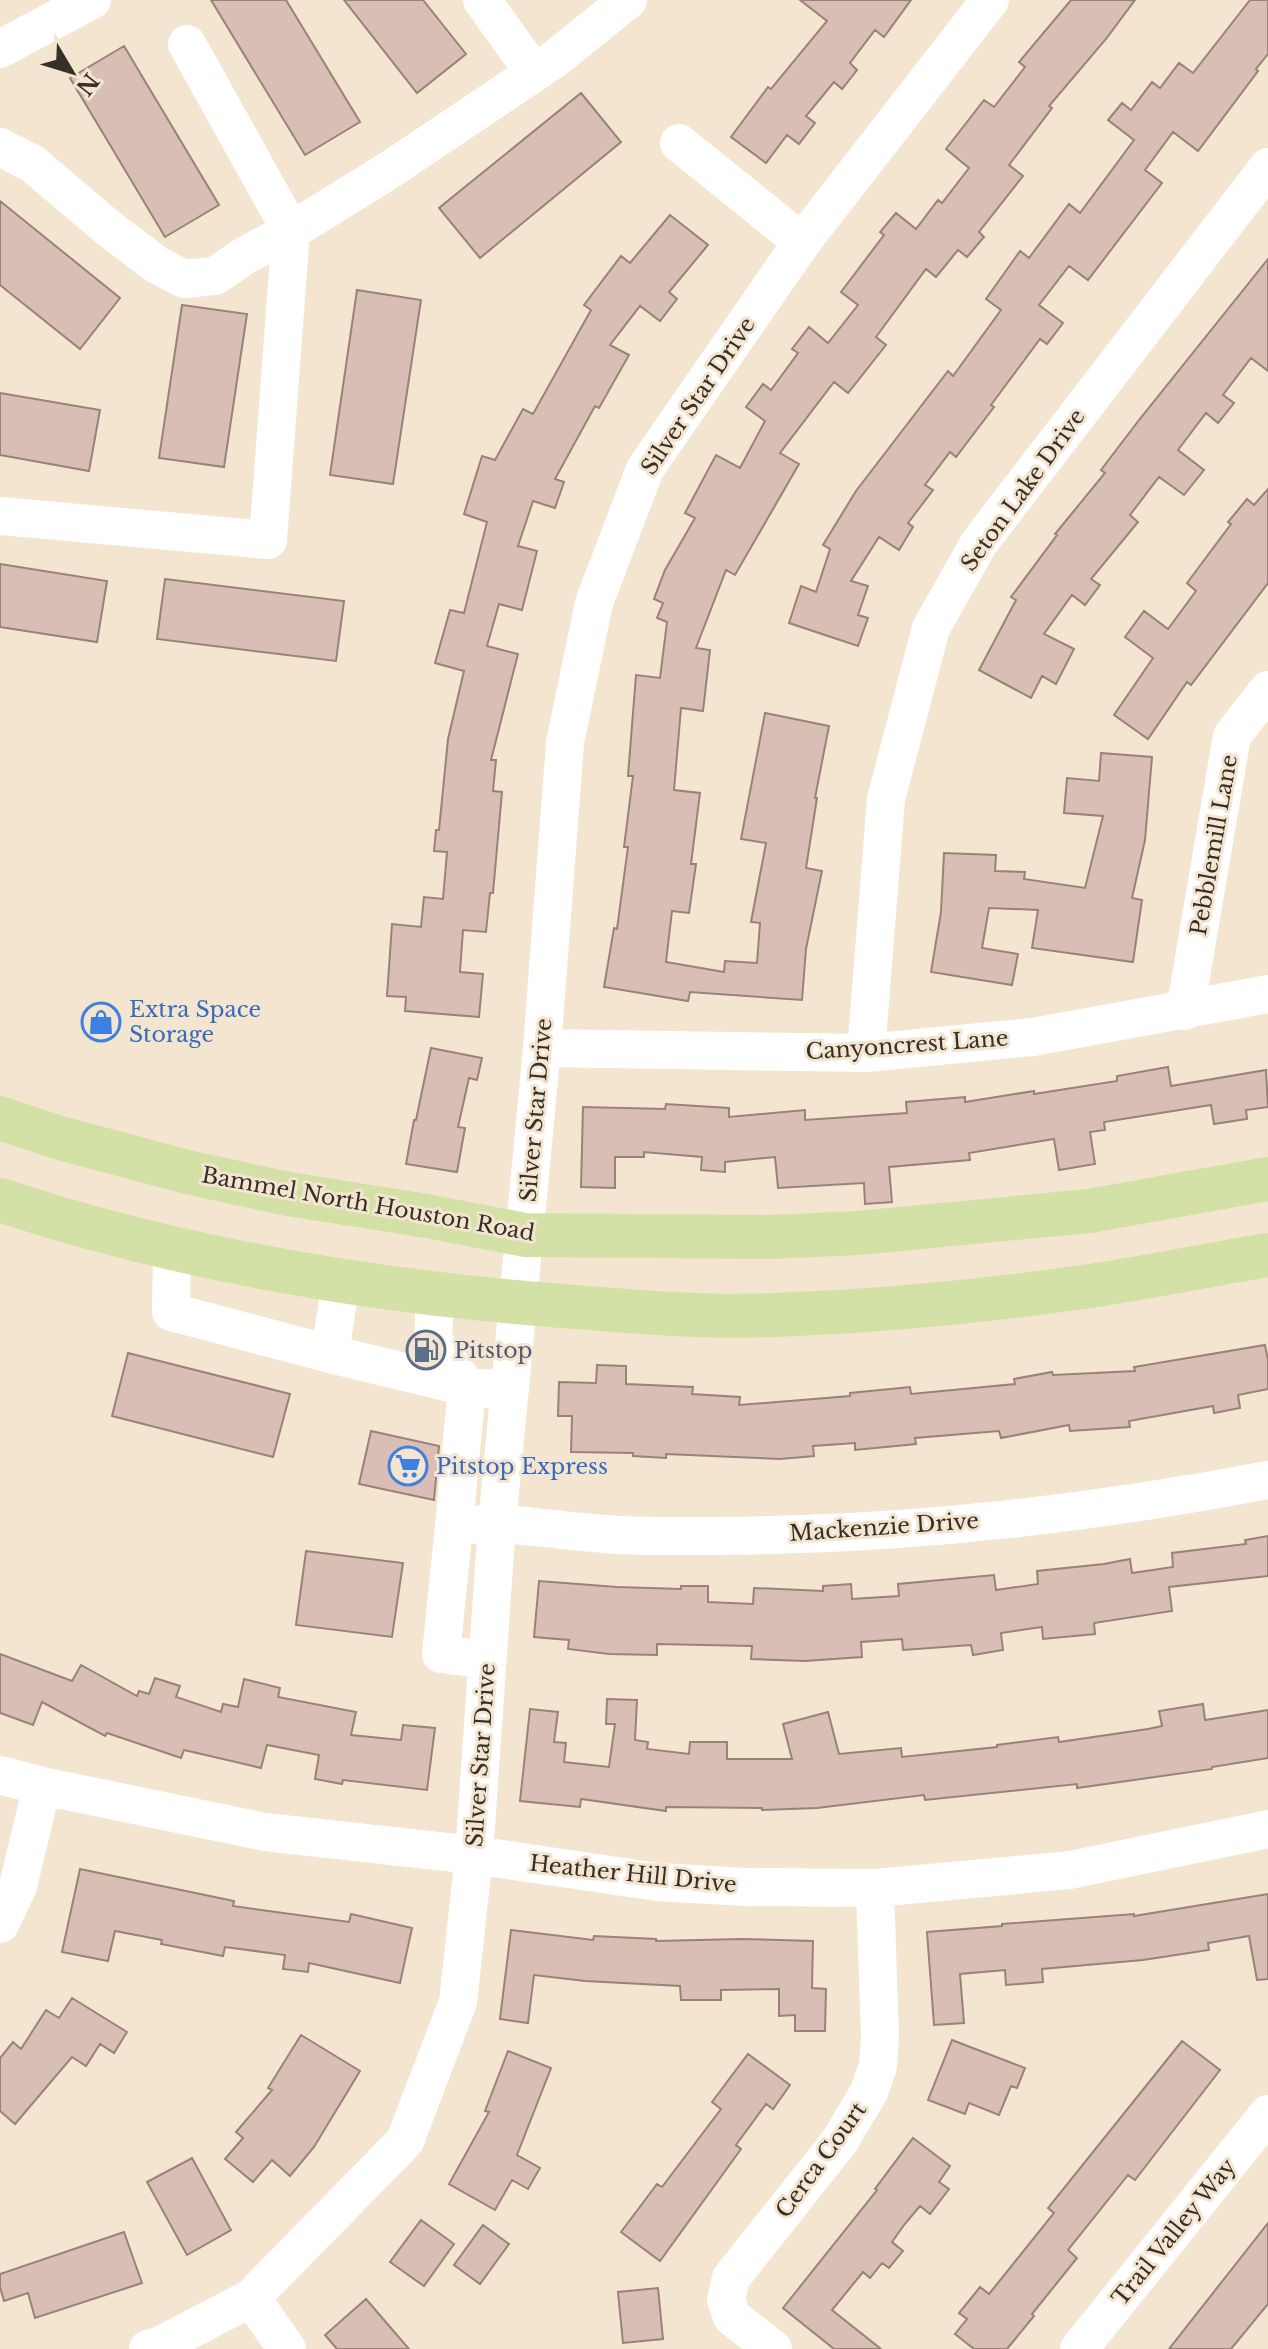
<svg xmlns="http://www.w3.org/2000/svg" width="1268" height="2349" viewBox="0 0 1268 2349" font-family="'Libre Baskerville',serif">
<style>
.building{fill:#d8beb4;stroke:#9a8278;stroke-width:2}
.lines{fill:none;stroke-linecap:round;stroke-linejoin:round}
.minor{stroke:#fff;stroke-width:38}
.major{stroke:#d3e1a6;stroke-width:44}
.labels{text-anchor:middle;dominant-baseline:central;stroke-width:6;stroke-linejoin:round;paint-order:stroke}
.street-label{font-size:22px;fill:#363028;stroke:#f4e5d0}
.shop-label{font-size:22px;fill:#366cbe;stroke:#f4e5d0;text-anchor:start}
.service-label{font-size:22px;fill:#4e5e75;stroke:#f4e5d0;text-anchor:start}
</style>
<rect width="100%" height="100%" fill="#f4e5d0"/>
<!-- building -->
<path class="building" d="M 211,0 L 286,0 L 360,122 L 305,155 Z
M 344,0 L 423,0 L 466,54 L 417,93 Z
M 800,0 L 911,0 L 884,37 L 875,30 L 850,63 L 857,70 L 842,89 L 834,82 L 806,116 L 815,123 L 799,144 L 787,135 L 766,163 L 731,137 L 768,87 L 771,89 L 827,21 Z
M 1071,0 L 1135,0 L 1106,39 L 1049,106 L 1052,108 L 1009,165 L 1023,176 L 979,232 L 984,237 L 967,257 L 958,250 L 936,277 L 926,269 L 876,337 L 886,345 L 848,393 L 834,382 L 780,453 L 799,464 L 735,575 L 726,570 L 696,648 L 710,650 L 703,711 L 681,708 L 674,790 L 700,793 L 691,864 L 696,864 L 689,913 L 672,911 L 666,962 L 724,972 L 725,961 L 757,963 L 760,923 L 751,922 L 766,843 L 741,839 L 765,713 L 829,726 L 815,798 L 817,798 L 806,868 L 822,871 L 806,949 L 802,1000 L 690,992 L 688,1001 L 604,987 L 614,928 L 617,929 L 628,847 L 624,847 L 633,776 L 628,776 L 636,675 L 660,678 L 667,622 L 657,618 L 663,603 L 654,599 L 665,570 L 695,518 L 685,513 L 716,455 L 740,468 L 765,421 L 746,407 L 763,384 L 771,390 L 798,353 L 792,349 L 809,327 L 828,343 L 858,305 L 841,292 L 884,235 L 880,232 L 896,213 L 916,229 L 938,200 L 942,203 L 969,168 L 946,149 L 984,100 L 994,107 L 1025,67 L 1019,62 Z
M 1250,0 L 1268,0 L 1268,54 L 1256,69 L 1258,71 L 1198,151 L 1173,132 L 1145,170 L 1162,183 L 1088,280 L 1069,266 L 1039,305 L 1063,323 L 1047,344 L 1040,339 L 991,405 L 994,407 L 956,457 L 950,452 L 925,485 L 933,490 L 908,523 L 913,527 L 899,550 L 879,537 L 851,581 L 868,586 L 858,615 L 868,618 L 858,646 L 789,623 L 801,586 L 816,592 L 830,549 L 823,545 L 856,491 L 948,371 L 953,376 L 1001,310 L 986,299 L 1020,251 L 1029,258 L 1069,204 L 1080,213 L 1134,140 L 1108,120 L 1122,103 L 1131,110 L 1152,82 L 1160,88 L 1179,63 L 1193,73 Z
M 124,46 L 219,205 L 165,237 L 70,78 Z
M 581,93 L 621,142 L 480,258 L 439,208 Z
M 0,201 L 120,298 L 80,349 L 0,285 Z
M 670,215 L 708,245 L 669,292 L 677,299 L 660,321 L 640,306 L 610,345 L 629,355 L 599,408 L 595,406 L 555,479 L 564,482 L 555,508 L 533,501 L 518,546 L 537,551 L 522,610 L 499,604 L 487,646 L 518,654 L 491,760 L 496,760 L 493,791 L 502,792 L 493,893 L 490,893 L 486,932 L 463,930 L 460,972 L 483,974 L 479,1017 L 405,1011 L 406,997 L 387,996 L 392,924 L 421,927 L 424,897 L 443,899 L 447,852 L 434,851 L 436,830 L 439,830 L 448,739 L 464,671 L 435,663 L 450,610 L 464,613 L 487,522 L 464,514 L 482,456 L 495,460 L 523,409 L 533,414 L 591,310 L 584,305 L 621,256 L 630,263 Z
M 1268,259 L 1268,371 L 1251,358 L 1223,395 L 1234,403 L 1218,423 L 1206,413 L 1178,450 L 1204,470 L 1184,495 L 1159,477 L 1130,515 L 1138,522 L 1091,579 L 1100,585 L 1085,605 L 1072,595 L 1044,634 L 1074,649 L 1056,684 L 1042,676 L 1031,698 L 979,670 L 1016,600 L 1011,597 L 1057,535 L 1055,534 L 1105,473 L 1101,470 L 1139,420 Z
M 357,290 L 421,300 L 393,484 L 330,475 Z
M 182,305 L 247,314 L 224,467 L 159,458 Z
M 0,393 L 100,410 L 89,471 L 0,455 Z
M 1268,489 L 1268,583 L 1191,685 L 1187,682 L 1148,739 L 1114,715 L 1153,658 L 1125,637 L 1144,611 L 1168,629 L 1196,591 L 1187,583 L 1231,524 L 1228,522 L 1247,499 L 1254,505 Z
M 0,564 L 107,581 L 97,642 L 0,627 Z
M 165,579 L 344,601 L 336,661 L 157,639 Z
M 1101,753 L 1152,757 L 1145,840 L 1132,898 L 1142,900 L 1133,962 L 1032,948 L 1038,910 L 989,908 L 982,948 L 1018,954 L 1012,985 L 931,972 L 941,912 L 944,853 L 996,855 L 995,871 L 1025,872 L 1024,879 L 1085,888 L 1103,816 L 1064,813 L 1067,778 L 1099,781 Z
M 431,1048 L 482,1058 L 477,1080 L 469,1078 L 458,1127 L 465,1128 L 457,1172 L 406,1164 L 414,1120 L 416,1120 Z
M 1168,1067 L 1171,1086 L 1266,1070 L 1268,1107 L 1246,1110 L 1247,1119 L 1214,1124 L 1211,1105 L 1104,1122 L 1105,1130 L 1090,1132 L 1095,1164 L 1059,1170 L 1054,1139 L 969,1153 L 970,1160 L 889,1167 L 892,1202 L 865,1204 L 864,1183 L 778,1188 L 775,1157 L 725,1162 L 725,1172 L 701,1170 L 702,1157 L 644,1152 L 644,1157 L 615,1157 L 615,1188 L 581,1187 L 583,1107 L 665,1109 L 666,1104 L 729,1108 L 729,1117 L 805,1110 L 805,1120 L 907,1113 L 906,1102 L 965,1097 L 965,1102 L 1034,1091 L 1034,1094 L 1117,1081 L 1117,1076 Z
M 1265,1345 L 1268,1360 L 1268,1389 L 1238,1395 L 1240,1408 L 1214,1413 L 1213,1406 L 1129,1421 L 1130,1427 L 1070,1431 L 1069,1425 L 1001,1438 L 999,1431 L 915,1438 L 916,1444 L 855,1450 L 855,1443 L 813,1446 L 814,1456 L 780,1459 L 666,1454 L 666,1458 L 633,1456 L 633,1453 L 571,1452 L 572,1416 L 558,1416 L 559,1382 L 596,1383 L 597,1365 L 626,1366 L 626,1384 L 693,1387 L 692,1394 L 740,1397 L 739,1405 L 850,1396 L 850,1393 L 910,1387 L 911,1394 L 1015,1384 L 1014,1379 L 1052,1372 L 1053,1375 L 1135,1371 L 1134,1367 Z
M 128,1353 L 290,1394 L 273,1457 L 112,1416 Z
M 371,1431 L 439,1446 L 434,1500 L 359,1484 Z
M 1268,1536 L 1268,1576 L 1169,1587 L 1172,1611 L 1094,1623 L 1095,1634 L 1043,1639 L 1042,1627 L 1001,1633 L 1003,1650 L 973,1655 L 971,1645 L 903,1650 L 902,1639 L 861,1642 L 862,1657 L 805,1661 L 751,1659 L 752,1646 L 657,1644 L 657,1655 L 609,1654 L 568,1649 L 569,1640 L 534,1637 L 539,1581 L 617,1587 L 681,1589 L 681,1586 L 708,1586 L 708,1602 L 753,1604 L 754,1588 L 823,1591 L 823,1586 L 851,1584 L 852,1599 L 899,1596 L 898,1584 L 994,1575 L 996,1590 L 1038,1584 L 1037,1571 L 1104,1564 L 1130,1559 L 1132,1573 L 1173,1567 L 1172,1553 L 1246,1544 L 1245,1540 Z
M 306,1551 L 403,1563 L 392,1637 L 296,1625 Z
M 0,1654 L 72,1681 L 81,1665 L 137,1696 L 139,1691 L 149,1694 L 155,1678 L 180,1686 L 176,1697 L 221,1712 L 223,1704 L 238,1707 L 244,1679 L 280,1688 L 278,1697 L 356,1712 L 351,1735 L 401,1740 L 403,1725 L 435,1728 L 427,1790 L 343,1780 L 342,1784 L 315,1779 L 319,1755 L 267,1745 L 261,1768 L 184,1750 L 181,1758 L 107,1733 L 105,1736 L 42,1702 L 33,1725 L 0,1713 Z
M 607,1699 L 637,1700 L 635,1740 L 648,1742 L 647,1749 L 689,1754 L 690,1742 L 727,1742 L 727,1759 L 792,1759 L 783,1724 L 828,1712 L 839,1754 L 901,1748 L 902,1757 L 997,1747 L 997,1745 L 1058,1737 L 1059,1742 L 1148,1729 L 1162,1726 L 1159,1711 L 1203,1704 L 1205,1720 L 1268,1710 L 1268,1758 L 1212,1767 L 1212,1769 L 1077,1788 L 1077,1784 L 925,1800 L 924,1795 L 817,1808 L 762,1810 L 762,1808 L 666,1807 L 666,1811 L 581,1799 L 580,1807 L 520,1801 L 530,1709 L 558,1712 L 554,1742 L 566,1743 L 564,1762 L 609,1767 L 615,1724 L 606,1724 Z
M 80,1869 L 234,1901 L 233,1906 L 349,1922 L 351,1914 L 412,1928 L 400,1983 L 309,1963 L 308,1972 L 283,1969 L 285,1955 L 225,1947 L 223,1956 L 161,1944 L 162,1940 L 115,1931 L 108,1961 L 62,1952 Z
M 1268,1894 L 1268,1979 L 1257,1980 L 1249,1936 L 1208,1943 L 1209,1950 L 1143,1960 L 1042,1969 L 1043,1982 L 1006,1985 L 1005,1970 L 960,1974 L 964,2023 L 934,2025 L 927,1932 L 1002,1926 L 1002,1924 L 1134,1914 L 1134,1916 Z
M 511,1930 L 593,1940 L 594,1936 L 656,1939 L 656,1941 L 742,1939 L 813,1941 L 812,1988 L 826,1989 L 825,2031 L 795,2031 L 795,2015 L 779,2016 L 779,1989 L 721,1990 L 721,2000 L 681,2000 L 680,1986 L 585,1981 L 534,1975 L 528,2023 L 500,2019 Z
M 72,1998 L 127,2032 L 114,2053 L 100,2044 L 86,2066 L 72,2057 L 15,2124 L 0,2111 L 0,2058 L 13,2042 L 21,2049 L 46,2010 L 59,2018 Z
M 301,2035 L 360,2071 L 314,2147 L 290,2176 L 272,2160 L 253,2182 L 225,2159 L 243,2138 L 236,2132 L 272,2090 L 268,2088 Z
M 952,2040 L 1025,2068 L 1017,2088 L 1011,2086 L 999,2115 L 969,2103 L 965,2114 L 928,2100 Z
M 1182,2041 L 1220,2070 L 1135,2180 L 1128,2175 L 1068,2250 L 1077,2258 L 1032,2314 L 1034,2316 L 1007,2349 L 974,2349 L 955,2334 L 967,2319 L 959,2313 L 980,2287 L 989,2294 L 1054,2213 L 1048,2208 Z
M 508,2051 L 551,2068 L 517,2155 L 540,2168 L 528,2189 L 512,2180 L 495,2210 L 449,2184 L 489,2112 L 485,2111 Z
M 748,2054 L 790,2085 L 773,2109 L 766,2104 L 736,2145 L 741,2149 L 660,2261 L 621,2232 L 657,2184 L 662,2187 L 721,2109 L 712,2102 Z
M 913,2138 L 950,2166 L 939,2182 L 949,2189 L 930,2214 L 920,2206 L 904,2225 L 892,2242 L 903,2251 L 889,2268 L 882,2263 L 870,2278 L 863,2272 L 832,2310 L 881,2349 L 834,2349 L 783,2308 L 877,2190 L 875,2189 Z
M 192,2158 L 231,2230 L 187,2255 L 147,2182 Z
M 421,2220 L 454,2244 L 424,2286 L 390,2262 Z
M 1268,2223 L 1268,2304 L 1231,2349 L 1169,2349 Z
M 483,2225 L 509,2244 L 480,2284 L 454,2265 Z
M 124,2232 L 142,2283 L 35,2318 L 28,2293 L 4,2301 L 0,2287 L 0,2274 Z
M 658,2288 L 663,2339 L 623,2343 L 618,2292 Z
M 366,2299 L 409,2349 L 337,2349 L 325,2335 Z"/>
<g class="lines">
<!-- minor -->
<path class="minor" d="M 482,0 L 534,73
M 0,49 L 92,0
M 679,143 L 802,242
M 0,147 L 33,164 L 107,227 L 157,265 L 184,279 L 215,276 L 244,256 L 291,231 L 388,171 L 534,73 L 556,58 L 628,0
M 0,516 L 268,540 L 291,231 L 187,44
M 1185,1011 L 1232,736 L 1268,690
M 542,1048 L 866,1053 L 1033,1037 L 1268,994
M 866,1053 L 886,799 L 931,628 L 979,543 L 1268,167
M 172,1249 L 171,1312 L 330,1354
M 341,1281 L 330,1354 L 467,1387 L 510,1390
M 435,1295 L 433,1340 L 467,1387 L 454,1526
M 487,1660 L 441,1654 L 454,1526 C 468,1525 482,1524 496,1524 C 532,1525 569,1532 605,1534 C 641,1537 678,1536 714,1536 C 900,1535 1086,1515 1268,1480
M 0,1775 L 42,1786 L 265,1832 L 474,1855 L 657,1882 L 746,1887 L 875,1888 L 1070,1870 L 1268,1829
M 0,1924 L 18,1886 L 42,1786
M 251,2298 L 287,2349
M 148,2349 L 161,2345 L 251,2298 L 405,2141 L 458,2002 L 474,1855 L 497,1524 L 542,1048 L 565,743 L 594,603 L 645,469 L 802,242 L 990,0
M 773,2349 L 732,2317 L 726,2300 L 731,2278 L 839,2142 L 869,2092 L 878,2066 L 880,2038 L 875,1888
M 1079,2349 L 1268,2114"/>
<!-- major -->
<path class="major" d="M 0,1118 L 60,1138 L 191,1173 L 288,1194 L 427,1216 L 525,1235 L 771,1237 L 858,1233 L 1089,1211 L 1268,1179
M 0,1200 C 178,1259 363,1290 550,1305 C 625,1311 700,1318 775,1315 C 881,1311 986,1301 1090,1286 C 1150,1277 1209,1265 1268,1255"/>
</g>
<!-- icons -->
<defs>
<g id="shop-ring" transform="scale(2)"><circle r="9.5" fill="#f4e5d0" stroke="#3f7fe0" stroke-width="1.5"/><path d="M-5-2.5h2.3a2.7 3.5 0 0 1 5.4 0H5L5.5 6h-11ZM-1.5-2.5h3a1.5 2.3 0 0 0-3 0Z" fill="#3f7fe0"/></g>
<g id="fuel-ring" transform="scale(2)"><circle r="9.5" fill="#f4e5d0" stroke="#5c6f8a" stroke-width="1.5"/><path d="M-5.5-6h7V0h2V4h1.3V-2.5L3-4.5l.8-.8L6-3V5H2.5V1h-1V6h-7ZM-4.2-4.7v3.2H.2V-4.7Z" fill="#5c6f8a"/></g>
<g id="supermarket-ring" transform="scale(2)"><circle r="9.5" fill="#f4e5d0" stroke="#3f7fe0" stroke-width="1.5"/><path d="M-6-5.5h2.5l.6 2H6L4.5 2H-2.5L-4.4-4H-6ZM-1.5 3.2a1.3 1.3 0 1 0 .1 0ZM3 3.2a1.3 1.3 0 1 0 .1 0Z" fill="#3f7fe0"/></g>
</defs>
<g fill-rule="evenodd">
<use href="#shop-ring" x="101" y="1022"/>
<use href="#fuel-ring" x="426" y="1350"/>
<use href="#supermarket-ring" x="408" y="1466"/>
</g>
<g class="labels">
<!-- street labels -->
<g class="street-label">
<text transform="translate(698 396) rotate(-56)">Silver Star Drive</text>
<text transform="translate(1023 490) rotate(-54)">Seton Lake Drive</text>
<text transform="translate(1214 845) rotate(-80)">Pebblemill Lane</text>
<text transform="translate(907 1045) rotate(-4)">Canyoncrest Lane</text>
<text transform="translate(536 1110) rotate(-85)">Silver Star Drive</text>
<text transform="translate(368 1204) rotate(10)">Bammel North Houston Road</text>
<text transform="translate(884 1527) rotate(-4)">Mackenzie Drive</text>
<text transform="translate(481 1755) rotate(-86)">Silver Star Drive</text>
<text transform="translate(633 1874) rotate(6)">Heather Hill Drive</text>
<text transform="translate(821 2160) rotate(-54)">Cerca Court</text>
<text transform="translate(1174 2232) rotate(-51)">Trail Valley Way</text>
</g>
<!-- shop labels -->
<g class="shop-label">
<text x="129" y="1009">Extra Space<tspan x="129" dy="25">Storage</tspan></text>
<text x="436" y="1466">Pitstop Express</text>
</g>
<!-- service labels -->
<g class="service-label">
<text x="454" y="1350">Pitstop</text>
</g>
</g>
<!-- north arrow -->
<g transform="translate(72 72) rotate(128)" stroke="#f4e5d0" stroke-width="6" paint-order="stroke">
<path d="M0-6L14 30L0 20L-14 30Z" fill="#363028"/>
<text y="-12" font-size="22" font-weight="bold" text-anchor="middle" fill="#363028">N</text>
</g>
</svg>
